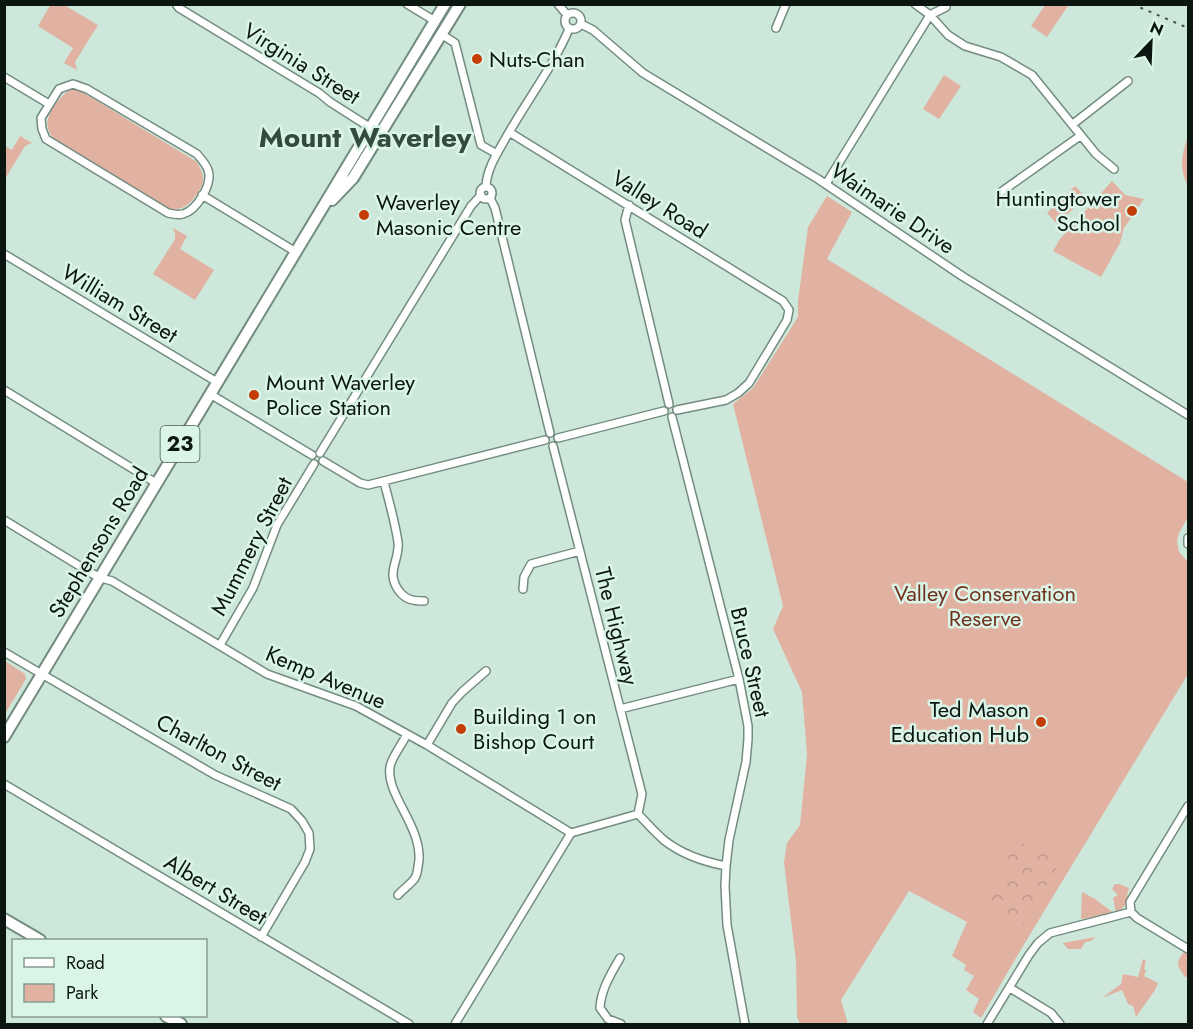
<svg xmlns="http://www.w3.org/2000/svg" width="1193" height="1029" viewBox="0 0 1193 1029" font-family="Jost,sans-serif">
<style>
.green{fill:#e1b1a2}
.forest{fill:url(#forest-crowns)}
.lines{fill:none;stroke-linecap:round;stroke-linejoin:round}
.minor-casing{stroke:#738c7f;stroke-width:10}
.primary-casing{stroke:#738c7f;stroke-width:14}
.minor{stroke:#fff;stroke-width:7}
.primary{stroke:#fff;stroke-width:10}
.rail{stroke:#425049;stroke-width:2;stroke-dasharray:3 6;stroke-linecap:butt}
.poi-dot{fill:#c43d07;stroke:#daf5e7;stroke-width:2}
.labels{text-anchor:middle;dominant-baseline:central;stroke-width:5;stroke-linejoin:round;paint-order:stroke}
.shield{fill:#daf5e7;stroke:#4a5951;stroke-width:1.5}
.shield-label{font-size:21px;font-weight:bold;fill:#0c1611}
.poi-label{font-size:22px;fill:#0c1611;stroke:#daf5e7;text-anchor:start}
.street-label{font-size:22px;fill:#0c1611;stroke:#daf5e7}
.park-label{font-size:22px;fill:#70311d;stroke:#daf5e7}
.district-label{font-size:28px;font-weight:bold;fill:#344a3f;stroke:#daf5e7}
</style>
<defs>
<pattern id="forest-crowns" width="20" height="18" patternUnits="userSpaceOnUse" patternTransform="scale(1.5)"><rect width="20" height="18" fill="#e1b1a2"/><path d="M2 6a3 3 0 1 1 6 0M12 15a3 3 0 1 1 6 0" fill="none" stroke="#c0988a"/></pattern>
</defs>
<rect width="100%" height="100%" fill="#cde8da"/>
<!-- green -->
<path class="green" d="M 51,4 L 64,5 L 98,25 L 75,62 L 77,70 L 64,63 L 73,48 L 38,26 Z
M 1046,4 L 1068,6 L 1047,37 L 1031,26 Z
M 944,75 L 961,86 L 939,119 L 923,109 Z
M 71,89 L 79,90 L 197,162 C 199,167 204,173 203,180 C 202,189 192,203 184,207 C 180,209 175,209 170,210 L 53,138 C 51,135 49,132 48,129 C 44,115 60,96 71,89 Z
M 20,136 L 32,143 L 25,146 L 5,179 L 5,146 L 12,150 Z
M 1188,136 L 1188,187 C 1179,167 1181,157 1188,136 Z
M 1112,181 L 1125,195 L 1144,199 L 1124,228 L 1120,243 L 1101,277 L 1053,251 L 1060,239 Z
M 1075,186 L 1086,197 L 1057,224 L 1047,213 Z
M 827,196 L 852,212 L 827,259 L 1188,482 L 1188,517 L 1179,533 L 1177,541 L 1179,552 L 1188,562 L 1188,674 L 1020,951 L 981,1018 L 973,1012 L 979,999 L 966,990 L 974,976 L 964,970 L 966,965 L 952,956 L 967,922 L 909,891 L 841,1000 L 848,1024 L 800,1024 L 797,1017 L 796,961 L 784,862 L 787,843 L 800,825 L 807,754 L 802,692 L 773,629 L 783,606 L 733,404 L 753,388 L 798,317 L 798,301 L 808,227 Z
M 173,228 L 187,236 L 180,249 L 214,270 L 195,300 L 153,274 L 175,239 L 175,233 Z
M 5,661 L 25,674 L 26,679 L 5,714 Z
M 1115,884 L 1119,884 L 1129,888 L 1127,894 L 1128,896 C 1126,905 1124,908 1116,913 L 1113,898 L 1118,895 L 1112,889 Z
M 1082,892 L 1095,899 L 1115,914 L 1081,919 Z
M 1095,937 L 1091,941 L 1085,942 L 1081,949 L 1068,949 L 1063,943 Z
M 1143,959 L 1146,961 L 1144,969 L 1146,970 L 1144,976 L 1158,983 L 1155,990 L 1136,1017 L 1133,1006 L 1128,1004 L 1122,990 L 1102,998 L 1121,984 L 1123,974 L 1138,977 Z"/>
<!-- forest -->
<path class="forest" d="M 1025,844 L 1063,857 L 1018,934 L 1013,933 L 982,898 L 998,872 L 1018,883 L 1024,881 L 1006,870 L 1010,849 L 1014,845 Z
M 1184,952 L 1188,954 L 1188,976 L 1185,977 C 1177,965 1175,963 1184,952 Z"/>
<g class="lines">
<!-- minor casing -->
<g class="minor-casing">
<path id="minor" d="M 176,4 L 179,8 L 319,93 L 330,102 L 374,130
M 407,4 L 435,21
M 558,4 L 567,15
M 946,7 L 930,15 L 948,35 L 965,46 L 1001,57 L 1032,75 L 1096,154 L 1114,169
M565 21a8 8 0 1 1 16 0a8 8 0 1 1-16 0Z
M 581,24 L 593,30 L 643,73 L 818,179 L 962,276 L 1188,415
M 776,28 L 786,4
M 441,34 L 455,43 L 481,145 L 497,154
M 4,77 L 49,104
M 73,84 L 87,89 L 197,154 C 201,159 206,164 208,170 C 213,184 197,210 183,214 C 179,215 172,214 168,213 L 46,139 L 42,129 L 41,118 L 59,89 Z
M 1073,124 L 1128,81
M 509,132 L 783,301 L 789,310 L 787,320 L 749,383 L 738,393 L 726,400 L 677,410
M 826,184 L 930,15 L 915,4
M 486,186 C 487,170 495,157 503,143 C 524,104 552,69 569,29
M480 193a6 6 0 1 1 12 0a6 6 0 1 1-12 0Z
M 1001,192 L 1080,136
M 202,195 L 296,252
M 490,198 L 495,208 L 550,433
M 629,205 L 625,220 L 669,404
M 4,254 L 217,382
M 4,390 L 156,483
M 210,394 L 312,455
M 672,417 L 739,679 L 748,726 L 748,739 L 746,762 L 729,840 L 726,866 L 725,886 L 727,925 L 745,1024
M 558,438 L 664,411
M 553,446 L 642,794 L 638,814
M 320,453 L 471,206 L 481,195
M 323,461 L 360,483 L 368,485 L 545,440
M 384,482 C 389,501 395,522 398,542 C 400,561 385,572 399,591 C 406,600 413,601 424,601
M 4,520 L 91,573 L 101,578 L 112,581 L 267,674 L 356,706 L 427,745 L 571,833
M 1188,538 L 1188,544
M 523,589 L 524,577 L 531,564 L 580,551
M 220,645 L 253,588 L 277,525 L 314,464
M 4,652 L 215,775 L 291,809 L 302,821 L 309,833 L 310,849 L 305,862 L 261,937
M 620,709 L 739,679
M 427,745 L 452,703 L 462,692 L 486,671
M 4,784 L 409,1024
M 638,814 C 647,823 655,833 665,841 C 682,854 705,862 726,866
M 398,895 C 403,889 411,884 415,878 C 418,873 418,865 419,860 C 421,825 386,795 390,767 C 391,758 403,743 407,734
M 1131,912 L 1130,902 L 1188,806
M 620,958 C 611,974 601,989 600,1008 L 608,1019 L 621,1024
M 1010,988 L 1051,1013 L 1060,1024
M 455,1024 L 571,833 L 638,814
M 987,1024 L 1029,955 L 1038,943 L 1050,933 L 1131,912 L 1137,918 L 1188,949"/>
</g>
<!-- primary casing -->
<g class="primary-casing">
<path id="primary" d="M 332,200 L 353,178 L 460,4
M 4,737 L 445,4
M 4,919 L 40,940
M 166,1016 L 181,1024"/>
</g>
<!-- minor -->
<use href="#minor" class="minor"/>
<!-- primary -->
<use href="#primary" class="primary"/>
<!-- rail -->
<path class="rail" d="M 1132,4 L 1188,28"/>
</g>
<!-- markers -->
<g class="poi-dot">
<circle cx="477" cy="59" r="6"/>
<circle cx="1132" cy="211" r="6"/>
<circle cx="364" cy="215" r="6"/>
<circle cx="254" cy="395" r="6"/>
<circle cx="1041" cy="722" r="6"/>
<circle cx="461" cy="729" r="6"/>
</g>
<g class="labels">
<!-- shield labels -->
<rect class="shield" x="160.5" y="426" width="39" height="36" rx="4.5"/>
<g class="shield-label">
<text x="180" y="444">23</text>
</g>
<!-- poi labels -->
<g class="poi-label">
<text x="489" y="59">Nuts-Chan</text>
<text x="1120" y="198" text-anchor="end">Huntingtower<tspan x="1120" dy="25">School</tspan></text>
<text x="376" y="202">Waverley<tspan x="376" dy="25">Masonic Centre</tspan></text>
<text x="266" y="382">Mount Waverley<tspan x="266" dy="25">Police Station</tspan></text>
<text x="1029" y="709" text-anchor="end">Ted Mason<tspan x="1029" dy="25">Education Hub</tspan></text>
<text x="473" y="716">Building 1 on<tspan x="473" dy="25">Bishop Court</tspan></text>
</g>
<!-- street labels -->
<g class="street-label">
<text transform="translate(302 63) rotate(32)">Virginia Street</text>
<text transform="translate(660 204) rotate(32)">Valley Road</text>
<text transform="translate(893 208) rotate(34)">Waimarie Drive</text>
<text transform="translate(120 303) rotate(31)">William Street</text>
<text transform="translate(98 542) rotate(-59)">Stephensons Road</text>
<text transform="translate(251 546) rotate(-63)">Mummery Street</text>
<text transform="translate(617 626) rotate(76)">The Highway</text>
<text transform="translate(751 662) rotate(77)">Bruce Street</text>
<text transform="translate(326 677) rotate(23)">Kemp Avenue</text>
<text transform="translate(219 752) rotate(28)">Charlton Street</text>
<text transform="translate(216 889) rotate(31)">Albert Street</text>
</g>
<!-- park labels -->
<g class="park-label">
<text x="985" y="593">Valley Conservation<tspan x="985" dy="25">Reserve</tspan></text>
</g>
<!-- district labels -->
<g class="district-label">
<text x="365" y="137">Mount Waverley</text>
</g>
</g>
<!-- border -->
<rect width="1193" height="1029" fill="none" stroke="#0c1611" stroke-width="12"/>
<!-- legend -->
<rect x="12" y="939" width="195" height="78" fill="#daf5e7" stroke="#889c91" stroke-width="1.5"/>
<rect x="24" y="958" width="30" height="9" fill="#ffffff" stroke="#889c91" stroke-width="1.5"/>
<text x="66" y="969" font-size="18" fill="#0c1611">Road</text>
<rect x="24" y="984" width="30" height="18" fill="#e1b1a2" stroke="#889c91" stroke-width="1.5"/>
<text x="66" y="999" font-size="18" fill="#0c1611">Park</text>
<!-- north arrow -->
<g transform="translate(1151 42) rotate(23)" stroke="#daf5e7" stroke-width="4.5" paint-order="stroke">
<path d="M0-4.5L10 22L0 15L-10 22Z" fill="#0c1611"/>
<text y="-9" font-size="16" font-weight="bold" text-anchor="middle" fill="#0c1611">N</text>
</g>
</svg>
